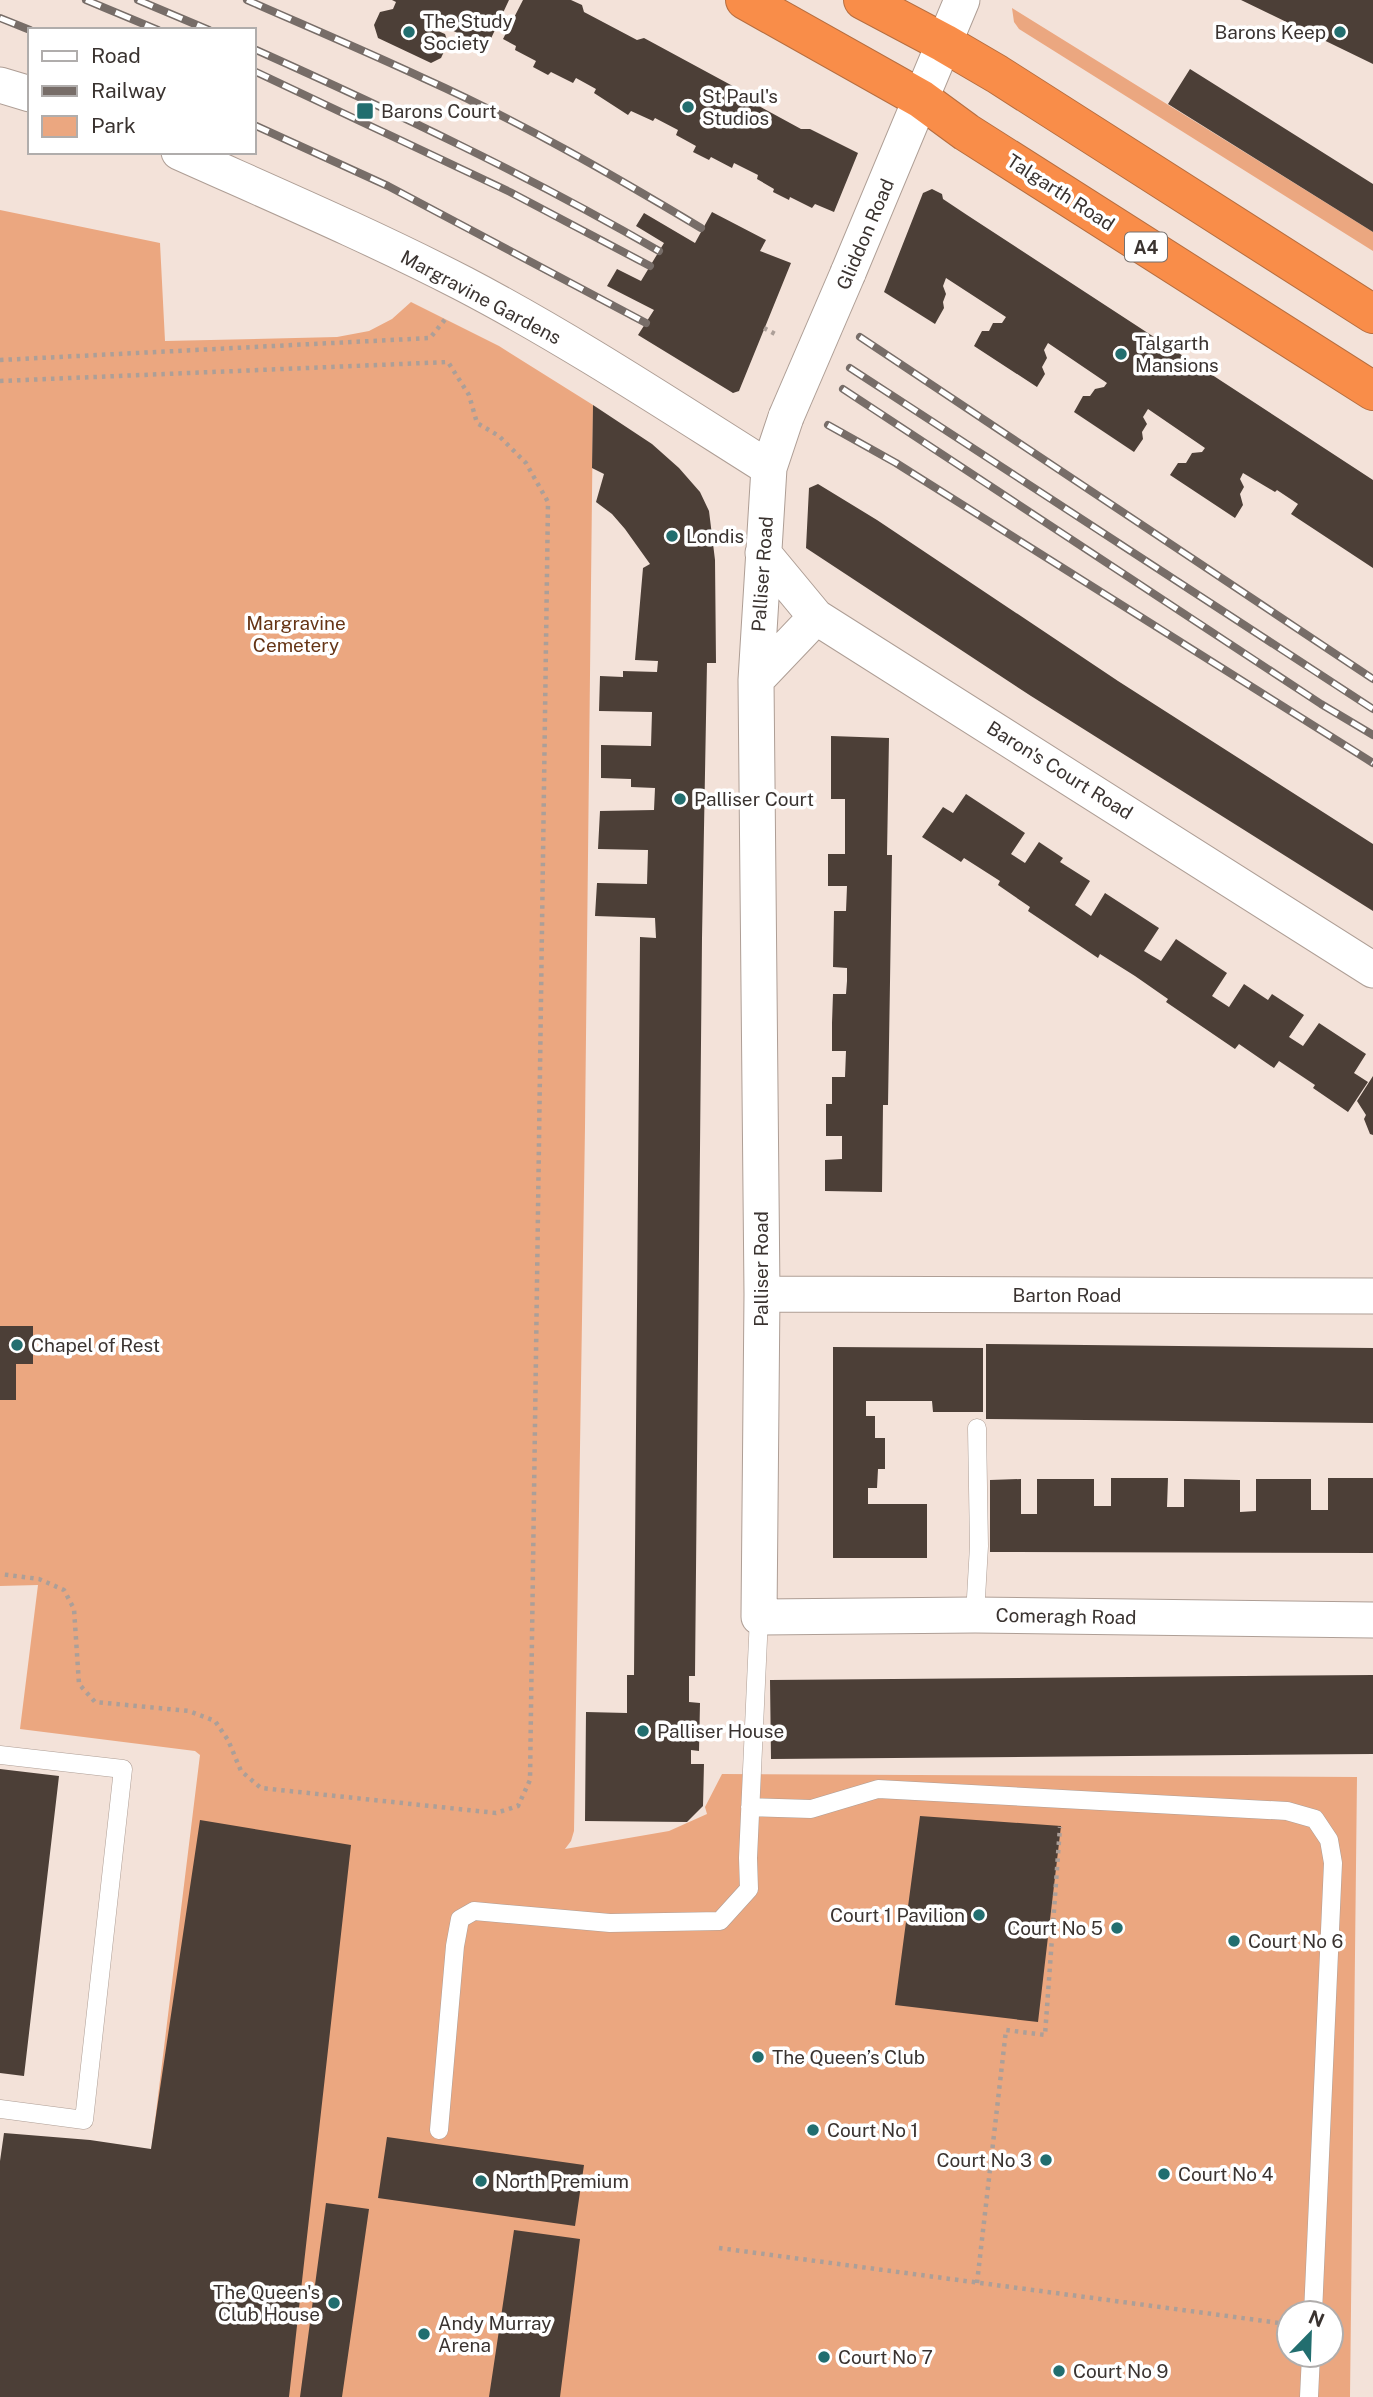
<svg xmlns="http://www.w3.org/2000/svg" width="1373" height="2397" viewBox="0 0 1373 2397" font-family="'Public Sans',sans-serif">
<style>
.green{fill:#eba780;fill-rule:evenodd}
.building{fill:#4c3f37}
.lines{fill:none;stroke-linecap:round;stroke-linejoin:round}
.lane-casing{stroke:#ae9e95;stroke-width:19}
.street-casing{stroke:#ae9e95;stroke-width:37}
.highway-casing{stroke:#b66e40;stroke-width:40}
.path{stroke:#ac9f98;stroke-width:4.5;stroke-dasharray:3.5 5;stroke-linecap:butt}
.lane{stroke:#fff;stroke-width:18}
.street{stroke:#fff;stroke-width:35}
.highway{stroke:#f98d49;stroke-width:38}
.rail-casing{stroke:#776d68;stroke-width:8}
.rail{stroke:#fff;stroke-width:5;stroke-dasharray:16;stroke-linecap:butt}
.street-bridge-casing{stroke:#ae9e95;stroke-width:37;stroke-linecap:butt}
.street-bridge{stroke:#fff;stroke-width:35}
.poi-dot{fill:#226e6f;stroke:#fff;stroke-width:2.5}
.labels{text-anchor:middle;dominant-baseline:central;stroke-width:7;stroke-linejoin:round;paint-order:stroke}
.shield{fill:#fff;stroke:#75706e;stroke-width:2}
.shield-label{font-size:18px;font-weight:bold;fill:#3a3330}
.poi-label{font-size:19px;fill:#3a3330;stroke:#fff;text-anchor:start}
.street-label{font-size:19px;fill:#3a3330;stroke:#fff}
.park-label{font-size:19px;fill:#663516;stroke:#fff}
</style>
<rect width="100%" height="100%" fill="#f3e2d9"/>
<!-- green -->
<path class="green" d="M 1012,8 L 1373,232 L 1373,251 L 1019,29 L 1014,22 Z
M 0,210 L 160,243 L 165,341 L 337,337 L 369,331 L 392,319 L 411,302 L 499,346 L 593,405 L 585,1127 L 574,1831 L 571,1841 L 565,1849 L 669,1831 L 707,1814 L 705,1807 L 722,1774 L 1357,1777 L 1350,2397 L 121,2397 L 200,1755 L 195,1751 L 20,1729 L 38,1585 L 0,1586 ZM 1289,2313 L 1331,2313 L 1331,2355 L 1289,2355 Z"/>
<!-- building -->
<path class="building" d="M 392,0 L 509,0 L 487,47 L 441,25 L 438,31 L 445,34 L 448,43 L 441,58 L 431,63 L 378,38 L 374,25 L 380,12 L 393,9 L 396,2 Z
M 523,0 L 571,0 L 582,5 L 584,12 L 637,40 L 644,38 L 742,91 L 746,99 L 801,129 L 810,129 L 858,153 L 834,212 L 815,204 L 812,208 L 790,197 L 789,200 L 773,192 L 774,189 L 757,179 L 758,175 L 734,163 L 732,168 L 711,157 L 709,160 L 693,152 L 696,146 L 676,135 L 678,130 L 655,118 L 653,121 L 631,111 L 628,115 L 594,93 L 596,89 L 576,78 L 573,83 L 551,72 L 548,75 L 533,67 L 536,61 L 515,50 L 516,46 L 503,39 Z
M 1241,0 L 1373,0 L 1373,64 Z
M 1190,69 L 1373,184 L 1373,232 L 1168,104 Z
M 932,189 L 942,194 L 943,199 L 967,215 L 1373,480 L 1373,568 L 1291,514 L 1298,504 L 1277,490 L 1275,492 L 1243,473 L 1240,479 L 1244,487 L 1240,494 L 1243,505 L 1235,518 L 1170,475 L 1178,463 L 1186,463 L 1192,453 L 1202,452 L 1205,448 L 1148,409 L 1143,417 L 1147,424 L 1142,432 L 1143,439 L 1134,452 L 1074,412 L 1083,396 L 1090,396 L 1095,389 L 1104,387 L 1107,383 L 1048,343 L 1044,350 L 1047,358 L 1042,367 L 1045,374 L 1037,387 L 974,346 L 982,331 L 989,331 L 993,323 L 1002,323 L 1006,317 L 946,278 L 943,286 L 946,294 L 943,302 L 944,308 L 935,324 L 884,292 L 923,193 Z
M 712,212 L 766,240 L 760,251 L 791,263 L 739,391 L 733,393 L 638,335 L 654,310 L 607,286 L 617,269 L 641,281 L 664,243 L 636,226 L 644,213 L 695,243 Z
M 593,405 L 652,444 L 679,468 L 700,492 L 709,511 L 715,560 L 716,663 L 707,663 L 702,938 L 695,1676 L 689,1676 L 689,1702 L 700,1703 L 699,1751 L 691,1750 L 691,1764 L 704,1764 L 703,1806 L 687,1822 L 585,1821 L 586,1712 L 627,1713 L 627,1675 L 634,1675 L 640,937 L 656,938 L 655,918 L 595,916 L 597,883 L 647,884 L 648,850 L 598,849 L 600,811 L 654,810 L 655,788 L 631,787 L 631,779 L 601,778 L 601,745 L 651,746 L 652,712 L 599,711 L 600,676 L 623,677 L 623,671 L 657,672 L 658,661 L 635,660 L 643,568 L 650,564 L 625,529 L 612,514 L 596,502 L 604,474 L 592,468 Z
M 818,484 L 877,520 L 1118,681 L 1373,844 L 1373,911 L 1031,696 L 806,548 L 809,488 Z
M 831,736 L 889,738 L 887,855 L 892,855 L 890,982 L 888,1105 L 883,1105 L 882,1192 L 825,1191 L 825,1160 L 842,1159 L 842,1136 L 826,1136 L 826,1104 L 832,1104 L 832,1077 L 845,1077 L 846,1051 L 832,1051 L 832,1023 L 833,994 L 846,994 L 847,981 L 847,968 L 833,967 L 834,911 L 846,911 L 847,886 L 828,886 L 828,854 L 845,854 L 845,799 L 831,799 Z
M 966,794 L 1025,833 L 1011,854 L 1025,863 L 1039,842 L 1063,858 L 1060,862 L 1090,881 L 1075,905 L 1091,916 L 1105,893 L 1159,928 L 1144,951 L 1149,954 L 1161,961 L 1176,939 L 1227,973 L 1212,996 L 1229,1007 L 1244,984 L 1268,1000 L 1272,994 L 1304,1015 L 1289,1037 L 1303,1046 L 1319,1023 L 1366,1054 L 1354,1073 L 1368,1082 L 1348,1112 L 1313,1088 L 1315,1085 L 1279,1061 L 1274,1068 L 1239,1044 L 1235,1049 L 1166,1002 L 1168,999 L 1135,976 L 1100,954 L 1098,958 L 1028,911 L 1030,907 L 998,885 L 1000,881 L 964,858 L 961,862 L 922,837 L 943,807 L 953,813 Z
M 1373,1076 L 1373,1135 L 1370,1134 L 1364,1119 L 1366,1115 L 1357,1101 Z
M 0,1326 L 33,1326 L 33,1364 L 16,1364 L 16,1400 L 0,1400 Z
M 986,1344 L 1373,1348 L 1373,1423 L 986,1419 Z
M 833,1347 L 983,1348 L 983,1412 L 933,1412 L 932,1401 L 866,1401 L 866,1416 L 875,1416 L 875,1438 L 885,1438 L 885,1469 L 878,1469 L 877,1488 L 868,1488 L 868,1504 L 927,1504 L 927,1558 L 833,1558 Z
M 1111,1478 L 1168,1478 L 1167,1507 L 1184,1507 L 1184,1479 L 1240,1480 L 1240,1512 L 1256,1511 L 1256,1479 L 1311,1479 L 1311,1510 L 1328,1510 L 1328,1478 L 1373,1478 L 1373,1553 L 990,1552 L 990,1480 L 1021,1479 L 1021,1514 L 1037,1514 L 1037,1479 L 1094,1479 L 1094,1506 L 1111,1506 Z
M 1373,1675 L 1373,1754 L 771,1759 L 770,1680 Z
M 0,1769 L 59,1776 L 24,2076 L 0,2073 Z
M 920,1816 L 1061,1826 L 1038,2022 L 895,2005 Z
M 200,1820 L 351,1845 L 289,2397 L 0,2397 L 0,2161 L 4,2133 L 90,2140 L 151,2149 Z
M 387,2137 L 584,2165 L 575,2226 L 378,2198 Z
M 326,2203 L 369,2209 L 342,2397 L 300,2397 Z
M 514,2230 L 580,2239 L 560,2397 L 489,2397 Z"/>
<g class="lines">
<!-- lane casing -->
<g class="lane-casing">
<path id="lane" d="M 975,1615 L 979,1546 L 977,1428
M 0,1755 L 123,1769 L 84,2120 L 0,2109
M 750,1807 L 811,1809 L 878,1789 L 1287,1811 L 1315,1819 L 1329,1840 L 1333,1863 L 1313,2313
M 439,2130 L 455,1946 L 460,1919 L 474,1911 L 610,1923 L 720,1921 L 749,1889 L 748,1858 L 759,1617
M 1309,2397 L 1311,2355"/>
</g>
<!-- street casing -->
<g class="street-casing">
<path id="street" d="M 0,85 L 30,94
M 179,152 C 275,195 371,236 464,284 C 569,339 669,405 769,468
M 848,273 L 962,0
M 786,417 L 769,468 L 756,680 L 762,1294 L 759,1617 L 975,1615 L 1373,1620
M 763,553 L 816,617 L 1373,970
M 756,680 L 816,617
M 762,1294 L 1373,1296"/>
</g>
<!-- highway casing -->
<g class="highway-casing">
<path id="highway" d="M 745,0 L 921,99 L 966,132 L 1373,391
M 863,0 L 944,43 L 997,74 L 1373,314"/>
</g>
<!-- path -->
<path class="path" d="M 764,328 L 779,336
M 0,360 L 430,338 L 447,317
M 0,381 L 448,362 L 469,395 L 477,423 L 499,436 L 526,463 L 548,502 L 530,1780 L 518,1806 L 496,1813 L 261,1788 L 241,1771 L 228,1740 L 215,1721 L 189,1711 L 95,1702 L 79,1684 L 74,1609 L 64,1590 L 39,1579 L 0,1574
M 719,2248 L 1287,2324
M 977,2283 L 1006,2030 L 1045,2035 L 1060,1827"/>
<!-- lane -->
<use href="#lane" class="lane"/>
<!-- street -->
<use href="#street" class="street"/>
<!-- highway -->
<use href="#highway" class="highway"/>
<!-- rail casing -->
<g class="rail-casing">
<path id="rail" d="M 86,0 L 158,30
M 138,0 L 209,30
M 247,0 C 306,26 365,51 423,78 C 519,121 611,174 701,228
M 0,18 L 30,30
M 254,49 C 392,111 528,175 659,251
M 254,71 L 510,192 L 650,266
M 254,125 L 388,186 L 646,323
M 860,337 L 1373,679
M 850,368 L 1373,709
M 843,389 L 1321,704 L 1373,735
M 828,425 L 896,463 L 1373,763"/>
</g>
<!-- rail -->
<use href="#rail" class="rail"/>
<!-- street-bridge casing -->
<g class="street-bridge-casing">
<path id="street-bridge" d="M 786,417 L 848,273"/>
</g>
<!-- street-bridge -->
<use href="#street-bridge" class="street-bridge"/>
</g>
<!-- markers -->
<g class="poi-dot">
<circle cx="409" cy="32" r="7"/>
<circle cx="1340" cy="32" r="7"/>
<circle cx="688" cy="107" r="7"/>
<rect x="356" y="102" width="18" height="18" rx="3.5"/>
<circle cx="1121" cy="354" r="7"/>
<circle cx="672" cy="536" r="7"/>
<circle cx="680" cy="799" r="7"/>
<circle cx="17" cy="1345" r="7"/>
<circle cx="643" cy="1731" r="7"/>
<circle cx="979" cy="1915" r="7"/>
<circle cx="1117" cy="1928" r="7"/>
<circle cx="1234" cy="1941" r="7"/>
<circle cx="758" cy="2057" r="7"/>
<circle cx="813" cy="2130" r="7"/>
<circle cx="1046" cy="2160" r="7"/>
<circle cx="1164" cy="2174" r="7"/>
<circle cx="481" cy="2181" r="7"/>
<circle cx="334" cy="2303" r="7"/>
<circle cx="424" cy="2334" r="7"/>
<circle cx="824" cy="2357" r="7"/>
<circle cx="1059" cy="2371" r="7"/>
</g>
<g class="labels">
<!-- shield labels -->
<rect class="shield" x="1125" y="232.5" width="42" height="29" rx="5"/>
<g class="shield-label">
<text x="1146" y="247">A4</text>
</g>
<!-- poi labels -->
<g class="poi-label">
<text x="423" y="21">The Study<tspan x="423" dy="22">Society</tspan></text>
<text x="1326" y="32" text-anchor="end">Barons Keep</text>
<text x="702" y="96">St Paul's<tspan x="702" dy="22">Studios</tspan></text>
<text x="381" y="111">Barons Court</text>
<text x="1135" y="343">Talgarth<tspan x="1135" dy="22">Mansions</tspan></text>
<text x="686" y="536">Londis</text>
<text x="694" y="799">Palliser Court</text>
<text x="31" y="1345">Chapel of Rest</text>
<text x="657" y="1731">Palliser House</text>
<text x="965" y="1915" text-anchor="end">Court 1 Pavilion</text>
<text x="1103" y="1928" text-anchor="end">Court No 5</text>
<text x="1248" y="1941">Court No 6</text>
<text x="772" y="2057">The Queen’s Club</text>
<text x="827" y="2130">Court No 1</text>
<text x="1032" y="2160" text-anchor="end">Court No 3</text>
<text x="1178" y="2174">Court No 4</text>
<text x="495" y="2181">North Premium</text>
<text x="320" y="2292" text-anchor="end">The Queen's<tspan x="320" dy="22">Club House</tspan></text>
<text x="438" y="2323">Andy Murray<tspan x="438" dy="22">Arena</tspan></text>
<text x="838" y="2357">Court No 7</text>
<text x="1073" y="2371">Court No 9</text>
</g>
<!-- street labels -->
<g class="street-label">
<text transform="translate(1061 192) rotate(33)">Talgarth Road</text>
<text transform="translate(865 234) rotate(-67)">Gliddon Road</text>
<text transform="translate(481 297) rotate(28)">Margravine Gardens</text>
<text transform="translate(762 574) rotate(-86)">Palliser Road</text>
<text transform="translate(1060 770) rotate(32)">Baron's Court Road</text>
<text transform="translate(761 1269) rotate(-90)">Palliser Road</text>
<text x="1067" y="1295">Barton Road</text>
<text transform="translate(1066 1616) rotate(1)">Comeragh Road</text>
</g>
<!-- park labels -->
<g class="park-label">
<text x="296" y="623">Margravine<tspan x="296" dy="22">Cemetery</tspan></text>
</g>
</g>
<!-- legend -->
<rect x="28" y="28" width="228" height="126" fill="#ffffff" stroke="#b0adac" stroke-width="2"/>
<rect x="42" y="51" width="35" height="10" fill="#ffffff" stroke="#b0adac" stroke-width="2"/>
<text x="91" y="63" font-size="21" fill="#3a3330">Road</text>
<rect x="42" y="86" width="35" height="10" fill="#776d68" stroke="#b0adac" stroke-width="2"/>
<text x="91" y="98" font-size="21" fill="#3a3330">Railway</text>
<rect x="42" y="116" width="35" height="21" fill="#eba780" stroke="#b0adac" stroke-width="2"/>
<text x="91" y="133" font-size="21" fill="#3a3330">Park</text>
<!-- north arrow -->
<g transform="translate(1310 2334) rotate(23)"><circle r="33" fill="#ffffff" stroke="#b0adac" stroke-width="2"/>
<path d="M0-5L12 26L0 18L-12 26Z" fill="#226e6f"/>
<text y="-10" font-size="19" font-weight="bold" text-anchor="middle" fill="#3a3330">N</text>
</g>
</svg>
